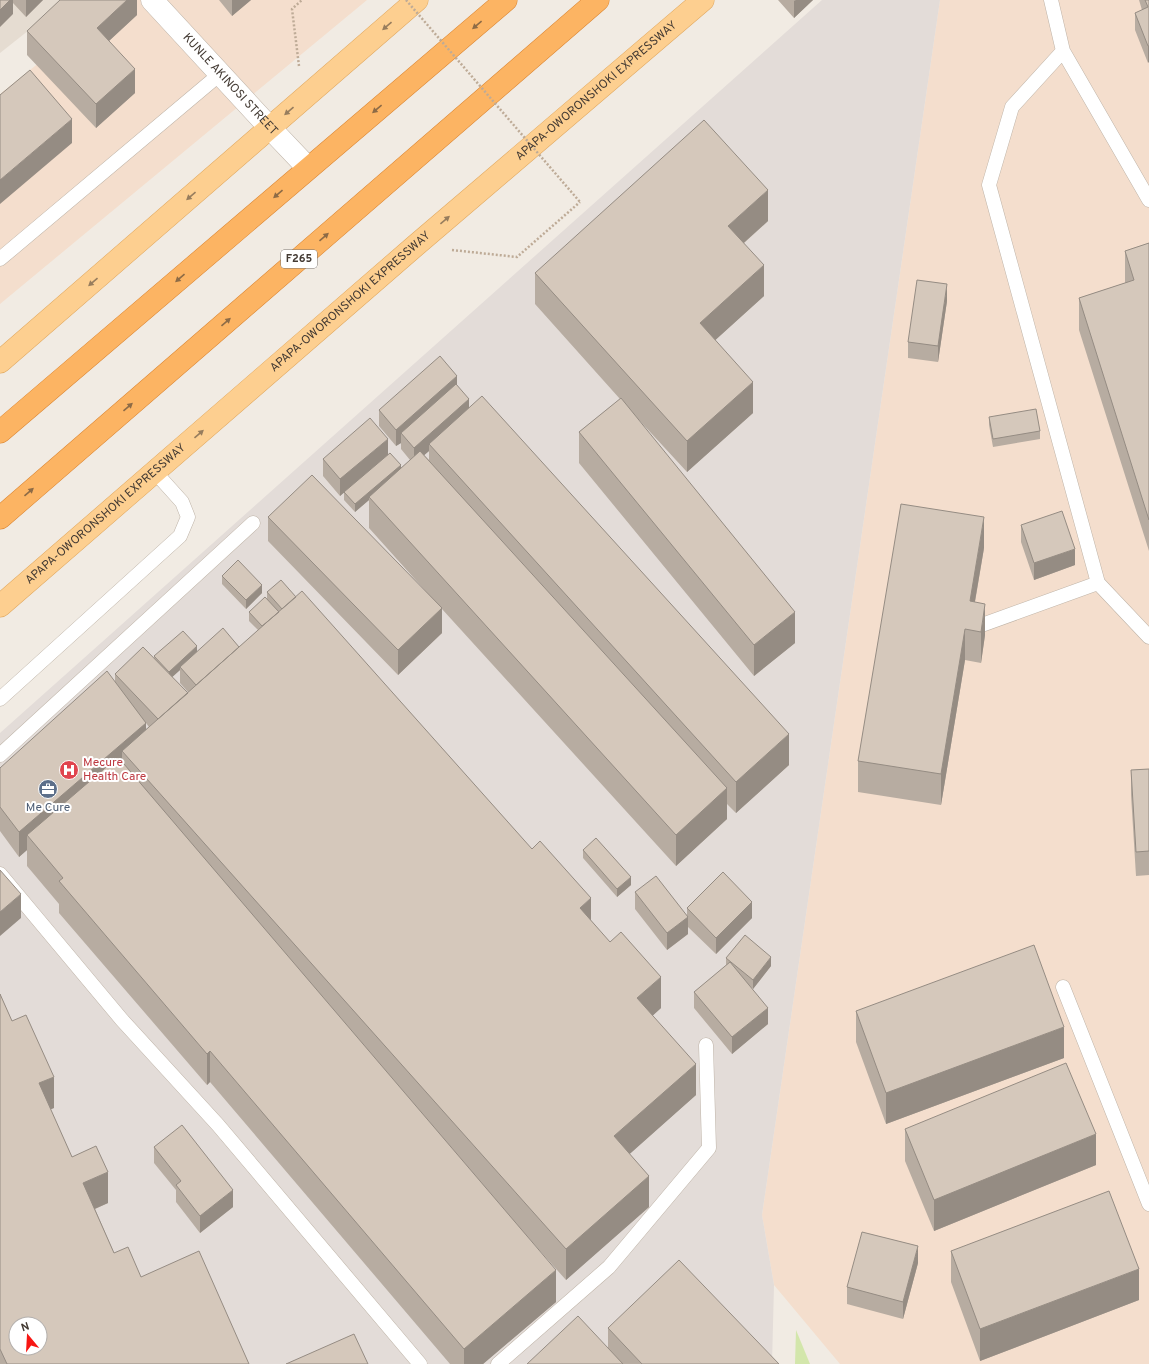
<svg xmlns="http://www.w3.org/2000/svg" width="1149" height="1364" viewBox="0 0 1149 1364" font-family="Overpass,sans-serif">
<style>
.residential{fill:#e5dcd1}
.commercial{fill:#f4decd}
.industrial{fill:#e3dcd8;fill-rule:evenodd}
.green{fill:#d3e6ab}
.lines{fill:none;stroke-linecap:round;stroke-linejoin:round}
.service-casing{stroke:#bfb4a8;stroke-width:15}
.minor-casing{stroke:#bfb4a8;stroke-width:23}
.primary-casing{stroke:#e1a960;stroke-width:23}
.motorway-casing{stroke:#db8633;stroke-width:23}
.path{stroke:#beab97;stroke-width:2.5;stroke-dasharray:2 2;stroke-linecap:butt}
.service{stroke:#fff;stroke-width:14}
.minor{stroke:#fff;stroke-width:22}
.primary{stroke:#fdcf90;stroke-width:22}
.motorway{stroke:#fcb463;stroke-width:22}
.path-bridge{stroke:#beab97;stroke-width:2.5;stroke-dasharray:2 2;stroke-linecap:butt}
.wall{fill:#b7aca1;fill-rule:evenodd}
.shaded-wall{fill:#958c83}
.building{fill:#d5c8bb;stroke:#958c83;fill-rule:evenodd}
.oneway{fill:#8d6b46}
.oneway2{fill:#977d5d}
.labels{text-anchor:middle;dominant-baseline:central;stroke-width:4;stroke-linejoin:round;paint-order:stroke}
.shield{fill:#fff;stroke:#7b7570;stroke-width:1}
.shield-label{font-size:11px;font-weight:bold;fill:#433a33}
.street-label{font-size:12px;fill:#433a33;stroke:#fff}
.health-label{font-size:12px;fill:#be3a42;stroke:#fff;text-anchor:start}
.service-label{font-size:12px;fill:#4e5e75;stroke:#fff}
</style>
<rect width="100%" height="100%" fill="#f1ebe3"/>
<!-- residential -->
<path class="residential" d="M 0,0 L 67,0 L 0,53 Z"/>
<!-- commercial -->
<path class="commercial" d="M 105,0 L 367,0 L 0,304 L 0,94 L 110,6 Z
M 940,0 L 1149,0 L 1149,1364 L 840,1364 L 774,1285 L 762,1215 Z"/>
<!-- industrial -->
<path class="industrial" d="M 822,0 L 940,0 L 762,1215 L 774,1285 L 772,1364 L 0,1364 L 0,733 ZM 16,1324 L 40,1324 L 40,1348 L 16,1348 Z"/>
<!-- green -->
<path class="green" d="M 796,1330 L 810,1364 L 795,1364 Z"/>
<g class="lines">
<!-- service casing -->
<g class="service-casing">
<path id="service" d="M 1051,0 L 1063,51 L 1012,107 L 989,185 L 1098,583 L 1149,637
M 1063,51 L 1149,200
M 0,259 L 220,74
M 979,626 L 1098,583
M 0,699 L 180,536 L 188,517 L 182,502 L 155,472
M 0,755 L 253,523
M 0,874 L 122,1020 L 218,1125 L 420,1364
M 1063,987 L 1149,1204
M 498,1364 L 609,1267 L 709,1148 L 706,1045"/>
</g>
<!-- minor casing -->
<g class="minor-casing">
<g id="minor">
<path id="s1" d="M 152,0 L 270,128 L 308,168"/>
</g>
</g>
<!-- primary casing -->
<g class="primary-casing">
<g id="primary">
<path d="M 0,362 L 417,0"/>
<path id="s2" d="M 0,606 L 415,246 L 703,0"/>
</g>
</g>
<!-- motorway casing -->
<g class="motorway-casing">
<path id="motorway" d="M 0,432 L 506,0
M 0,518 L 598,0"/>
</g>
<!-- path -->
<path class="path" d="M 299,66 L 292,9 L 302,0
M 452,250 L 517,257 L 580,202"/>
<!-- service -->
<use href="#service" class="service"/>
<!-- minor -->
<use href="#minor" class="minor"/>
<!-- primary -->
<use href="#primary" class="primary"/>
<!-- motorway -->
<use href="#motorway" class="motorway"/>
<!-- path-bridge -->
<path class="path-bridge" d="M 406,0 L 580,202"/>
</g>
<!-- wall -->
<path class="wall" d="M 0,0 L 43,0 L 26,17 L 13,3 L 13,14 Z
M 137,0 L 137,15 L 109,41 L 135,93 L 96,128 L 27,55 L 27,31 Z
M 219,0 L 251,0 L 232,16 Z
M 778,0 L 813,0 L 794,18 Z
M 1139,0 L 1149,0 L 1148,63 L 1135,30 L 1135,13 L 1142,10 Z
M 768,221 L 744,243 L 764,296 L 715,340 L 753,413 L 687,472 L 627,407 L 795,643 L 754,676 L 579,463 L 579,432 L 620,399 L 535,304 L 535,273 Z
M 1149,243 L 1149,551 L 1079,330 L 1079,298 L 1125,283 L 1125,251 Z
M 947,301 L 938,362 L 908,358 L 908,342 Z
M 457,386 L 469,407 L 789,765 L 736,813 L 727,804 L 727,819 L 676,866 L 442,609 L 442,633 L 398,675 L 268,541 L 268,517 L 438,605 L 369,528 L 369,500 L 355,512 L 344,500 L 344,492 L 340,496 L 323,476 L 323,459 L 388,455 L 401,468 L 410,460 L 401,449 L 401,443 L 396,446 L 379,426 L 379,410 ZM 429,451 L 429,460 L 424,455 Z
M 989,417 L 1040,431 L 1040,439 L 993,447 L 989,425 Z
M 1021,525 L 1075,565 L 1034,580 L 1021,542 Z
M 984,548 L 975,602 L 985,635 L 981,663 L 965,660 L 941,805 L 858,792 L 858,761 Z
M 222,576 L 262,593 L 246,609 L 222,584 Z
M 267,592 L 591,921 L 661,1008 L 652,1016 L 696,1095 L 629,1154 L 649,1207 L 566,1280 L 524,1233 L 556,1302 L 483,1364 L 450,1364 L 210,1082 L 207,1085 L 59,913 L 59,904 L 27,866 L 27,850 L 19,857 L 0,831 L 0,768 L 115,681 L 115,674 L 154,658 L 154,656 L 239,647 L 258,630 L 249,621 L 249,612 L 267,600 ZM 180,670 L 180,683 L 188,692 L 188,693 L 172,677 ZM 146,723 L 149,727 L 146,729 Z
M 1149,769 L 1149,875 L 1136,876 L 1131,795 L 1131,770 Z
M 583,850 L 631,885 L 617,897 L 583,858 Z
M 635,892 L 687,915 L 687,908 L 752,918 L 716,954 L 688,927 L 688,934 L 667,950 L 635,909 Z
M 726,958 L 771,966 L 753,989 L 749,986 L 768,1024 L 732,1054 L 694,1008 L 694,992 L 726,966 Z
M 0,994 L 12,1021 L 54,1108 L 50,1109 L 72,1157 L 108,1203 L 95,1209 L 114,1253 L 141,1277 L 249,1364 L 0,1364 Z
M 856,1011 L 1064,1058 L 886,1124 L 856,1042 Z
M 905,1129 L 1096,1165 L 934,1231 L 905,1161 Z
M 154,1147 L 233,1207 L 200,1233 L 176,1202 L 176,1190 L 154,1163 Z
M 951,1251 L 1139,1300 L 980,1361 L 951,1282 Z
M 918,1263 L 903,1319 L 847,1304 L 847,1287 Z
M 608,1328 L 779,1364 L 527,1364 L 608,1348 Z"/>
<!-- shaded-wall -->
<path class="shaded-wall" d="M 10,0 L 13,0 L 13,14 L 0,27 L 0,10 Z
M 26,0 L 43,0 L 26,17 Z
M 127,0 L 137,0 L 137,15 L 97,52 L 97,28 Z
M 232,0 L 251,0 L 232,16 Z
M 796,0 L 813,0 L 794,18 L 794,1 Z
M 1148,46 L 1149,46 L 1149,62 L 1148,63 Z
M 135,69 L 135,93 L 96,128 L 96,104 Z
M 72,119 L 72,143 L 0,204 L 0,180 Z
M 768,190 L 768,221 L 728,257 L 728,226 Z
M 764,265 L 764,296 L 700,354 L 700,323 Z
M 947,284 L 947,301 L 938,362 L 938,346 Z
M 457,376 L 457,393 L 401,433 L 401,443 L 396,446 L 396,430 Z
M 753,382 L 753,413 L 687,472 L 687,441 Z
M 469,399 L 469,416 L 429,444 L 429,451 L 414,464 L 414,448 Z
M 388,439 L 388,456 L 340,496 L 340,479 Z
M 401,465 L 401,473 L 369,497 L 369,500 L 355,512 L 355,504 Z
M 984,517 L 984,548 L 970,630 L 970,601 Z
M 1075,549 L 1075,565 L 1034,580 L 1034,563 Z
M 262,585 L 262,593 L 246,609 L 246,600 Z
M 985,604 L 985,635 L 981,663 L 981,632 Z
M 442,608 L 442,633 L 398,675 L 398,650 Z
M 795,612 L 795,643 L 754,676 L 754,645 Z
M 965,629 L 965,660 L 941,805 L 941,774 Z
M 197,646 L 197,655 L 180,667 L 180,670 L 169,680 L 169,672 Z
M 146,723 L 146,747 L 122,751 L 122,768 L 27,835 L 27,850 L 19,857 L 19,832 Z
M 789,734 L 789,765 L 736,813 L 736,782 Z
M 727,788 L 727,819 L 676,866 L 676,835 Z
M 631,877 L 631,885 L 617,897 L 617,889 Z
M 21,894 L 21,918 L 0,936 L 0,912 Z
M 591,898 L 591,929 L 580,908 Z
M 752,902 L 752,918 L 716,954 L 716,938 Z
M 688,917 L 688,934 L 667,950 L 667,933 Z
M 771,957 L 771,966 L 753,989 L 753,980 Z
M 661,977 L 661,1008 L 637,1030 L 637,998 Z
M 768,1008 L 768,1024 L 732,1054 L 732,1037 Z
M 1064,1027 L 1064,1058 L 886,1124 L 886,1093 Z
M 210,1051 L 210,1082 L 207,1085 L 207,1054 Z
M 696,1064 L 696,1095 L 614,1168 L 614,1136 Z
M 54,1077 L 54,1108 L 39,1114 L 39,1083 Z
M 1096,1134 L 1096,1165 L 934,1231 L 934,1200 Z
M 108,1172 L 108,1203 L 83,1214 L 83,1183 Z
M 649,1176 L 649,1207 L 566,1280 L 566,1249 Z
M 233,1190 L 233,1207 L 200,1233 L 200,1216 Z
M 918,1246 L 918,1263 L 903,1319 L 903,1302 Z
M 1139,1269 L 1139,1300 L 980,1361 L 980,1329 Z
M 556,1270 L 556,1302 L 483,1364 L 464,1364 L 464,1349 Z"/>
<!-- building -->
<path class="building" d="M 0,0 L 10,0 L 0,10 Z
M 60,0 L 127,0 L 97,28 L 135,69 L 96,104 L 27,31 Z
M 1145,0 L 1149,0 L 1149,46 L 1148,46 L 1135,13 L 1148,7 Z
M 30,70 L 72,119 L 0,180 L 0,95 Z
M 704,120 L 768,190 L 728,226 L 764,265 L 700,323 L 753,382 L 687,441 L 535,273 Z
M 1149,243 L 1149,520 L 1079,298 L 1134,280 L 1125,251 Z
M 917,280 L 947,284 L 938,346 L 908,342 Z
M 440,356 L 457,376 L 396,430 L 379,410 Z
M 456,384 L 469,399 L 414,448 L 401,433 Z
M 482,396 L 789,734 L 736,782 L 429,444 Z
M 621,398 L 795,612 L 754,645 L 579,432 Z
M 1036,409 L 1040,431 L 993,439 L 989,417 Z
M 370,418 L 388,439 L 340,479 L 323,459 Z
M 420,451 L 727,788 L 676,835 L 369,497 Z
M 390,453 L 401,465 L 355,504 L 344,492 Z
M 312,475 L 442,608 L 398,650 L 268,517 Z
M 901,504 L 984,517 L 970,601 L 985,604 L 981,632 L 965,629 L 941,774 L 858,761 Z
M 1062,511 L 1075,549 L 1034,563 L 1021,525 Z
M 238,560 L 262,585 L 246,600 L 222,576 Z
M 281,580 L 296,597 L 282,609 L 267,592 Z
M 302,591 L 532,849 L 540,841 L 591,898 L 580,908 L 610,942 L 621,932 L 661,977 L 637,998 L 696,1064 L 614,1136 L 649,1176 L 566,1249 L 122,751 Z
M 265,597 L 279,612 L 262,626 L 249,612 Z
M 223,628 L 239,647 L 196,685 L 180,667 Z
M 183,631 L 197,646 L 169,672 L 154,656 Z
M 143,647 L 188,693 L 158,719 L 115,674 Z
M 107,671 L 146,723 L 19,832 L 0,807 L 0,768 Z
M 118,757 L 556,1270 L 464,1349 L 210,1051 L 207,1054 L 59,881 L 63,878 L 27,835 Z
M 1149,769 L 1149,851 L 1136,852 L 1131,770 Z
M 596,838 L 631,877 L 617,889 L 583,850 Z
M 0,870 L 21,894 L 0,912 Z
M 723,872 L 752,902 L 716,938 L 687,908 Z
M 656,876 L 688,917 L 667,933 L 635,892 Z
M 745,935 L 771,957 L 753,980 L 726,958 Z
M 1034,945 L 1064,1027 L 886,1093 L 856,1011 Z
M 730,962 L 768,1008 L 732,1037 L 694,992 Z
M 0,994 L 12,1021 L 26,1015 L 54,1077 L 39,1083 L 72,1157 L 96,1146 L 108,1172 L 83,1183 L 114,1253 L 128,1247 L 141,1277 L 199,1251 L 249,1364 L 7,1364 L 0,1349 ZM 16,1324 L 40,1324 L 40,1348 L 16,1348 Z
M 1066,1063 L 1096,1134 L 934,1200 L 905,1129 Z
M 182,1125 L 233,1190 L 200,1216 L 176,1185 L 181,1181 L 154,1147 Z
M 1109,1191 L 1139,1269 L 980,1329 L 951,1251 Z
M 862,1232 L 918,1246 L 903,1302 L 847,1287 Z
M 679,1260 L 779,1364 L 642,1364 L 608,1328 Z
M 578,1316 L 623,1364 L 527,1364 Z
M 354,1334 L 368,1364 L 286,1364 Z"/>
<!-- one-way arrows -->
<defs><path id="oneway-solid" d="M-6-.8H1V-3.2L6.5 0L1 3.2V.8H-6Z"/></defs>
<g class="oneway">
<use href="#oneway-solid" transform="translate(477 25) rotate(140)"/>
<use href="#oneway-solid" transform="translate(377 109) rotate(140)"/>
<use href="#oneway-solid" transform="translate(278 194) rotate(139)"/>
<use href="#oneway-solid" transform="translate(324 237) rotate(-41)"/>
<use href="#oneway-solid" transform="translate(180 278) rotate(139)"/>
<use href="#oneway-solid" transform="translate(226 322) rotate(-41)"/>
<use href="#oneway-solid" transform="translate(128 407) rotate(-41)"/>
<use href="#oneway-solid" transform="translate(29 492) rotate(-41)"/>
</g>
<g class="oneway2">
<use href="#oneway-solid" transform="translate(387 26) rotate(139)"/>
<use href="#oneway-solid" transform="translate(289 111) rotate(139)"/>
<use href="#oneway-solid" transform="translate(191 196) rotate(139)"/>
<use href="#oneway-solid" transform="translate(445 220) rotate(-40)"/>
<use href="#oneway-solid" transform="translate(93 282) rotate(139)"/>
<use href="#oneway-solid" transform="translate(199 434) rotate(-41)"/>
</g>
<!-- icons -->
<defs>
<g id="hospital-disc" transform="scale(1)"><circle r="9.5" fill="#e0444e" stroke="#fff"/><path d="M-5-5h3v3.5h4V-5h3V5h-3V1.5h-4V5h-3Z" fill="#fff"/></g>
<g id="office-disc" transform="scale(1)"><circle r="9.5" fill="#5c6f8a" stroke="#fff"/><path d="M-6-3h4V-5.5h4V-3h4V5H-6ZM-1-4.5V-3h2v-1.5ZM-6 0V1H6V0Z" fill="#fff"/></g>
</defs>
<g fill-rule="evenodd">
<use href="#hospital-disc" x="69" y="770"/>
<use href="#office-disc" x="48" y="789"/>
</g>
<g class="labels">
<!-- shield labels -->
<rect class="shield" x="281" y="250" width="36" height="18" rx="3"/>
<g class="shield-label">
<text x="299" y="259">F265</text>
</g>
<!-- street labels -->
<g class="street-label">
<text stroke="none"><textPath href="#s1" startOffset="115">KUNLE AKINOSI STREET</textPath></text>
<text stroke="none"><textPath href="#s2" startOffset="788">APAPA-OWORONSHOKI EXPRESSWAY</textPath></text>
<text stroke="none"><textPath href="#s2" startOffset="464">APAPA-OWORONSHOKI EXPRESSWAY</textPath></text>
<text stroke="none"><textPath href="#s2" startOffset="140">APAPA-OWORONSHOKI EXPRESSWAY</textPath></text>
</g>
<!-- health labels -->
<g class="health-label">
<text x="83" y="763">Mecure<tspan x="83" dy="14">Health Care</tspan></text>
</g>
<!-- service labels -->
<g class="service-label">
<text x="48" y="808">Me Cure</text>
</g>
</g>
<!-- north arrow -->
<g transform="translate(28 1336) rotate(342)"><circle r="19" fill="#ffffff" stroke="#b4b0ad"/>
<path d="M0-3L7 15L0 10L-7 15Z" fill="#f71613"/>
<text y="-6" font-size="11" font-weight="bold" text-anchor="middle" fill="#433a33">N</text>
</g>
</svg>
